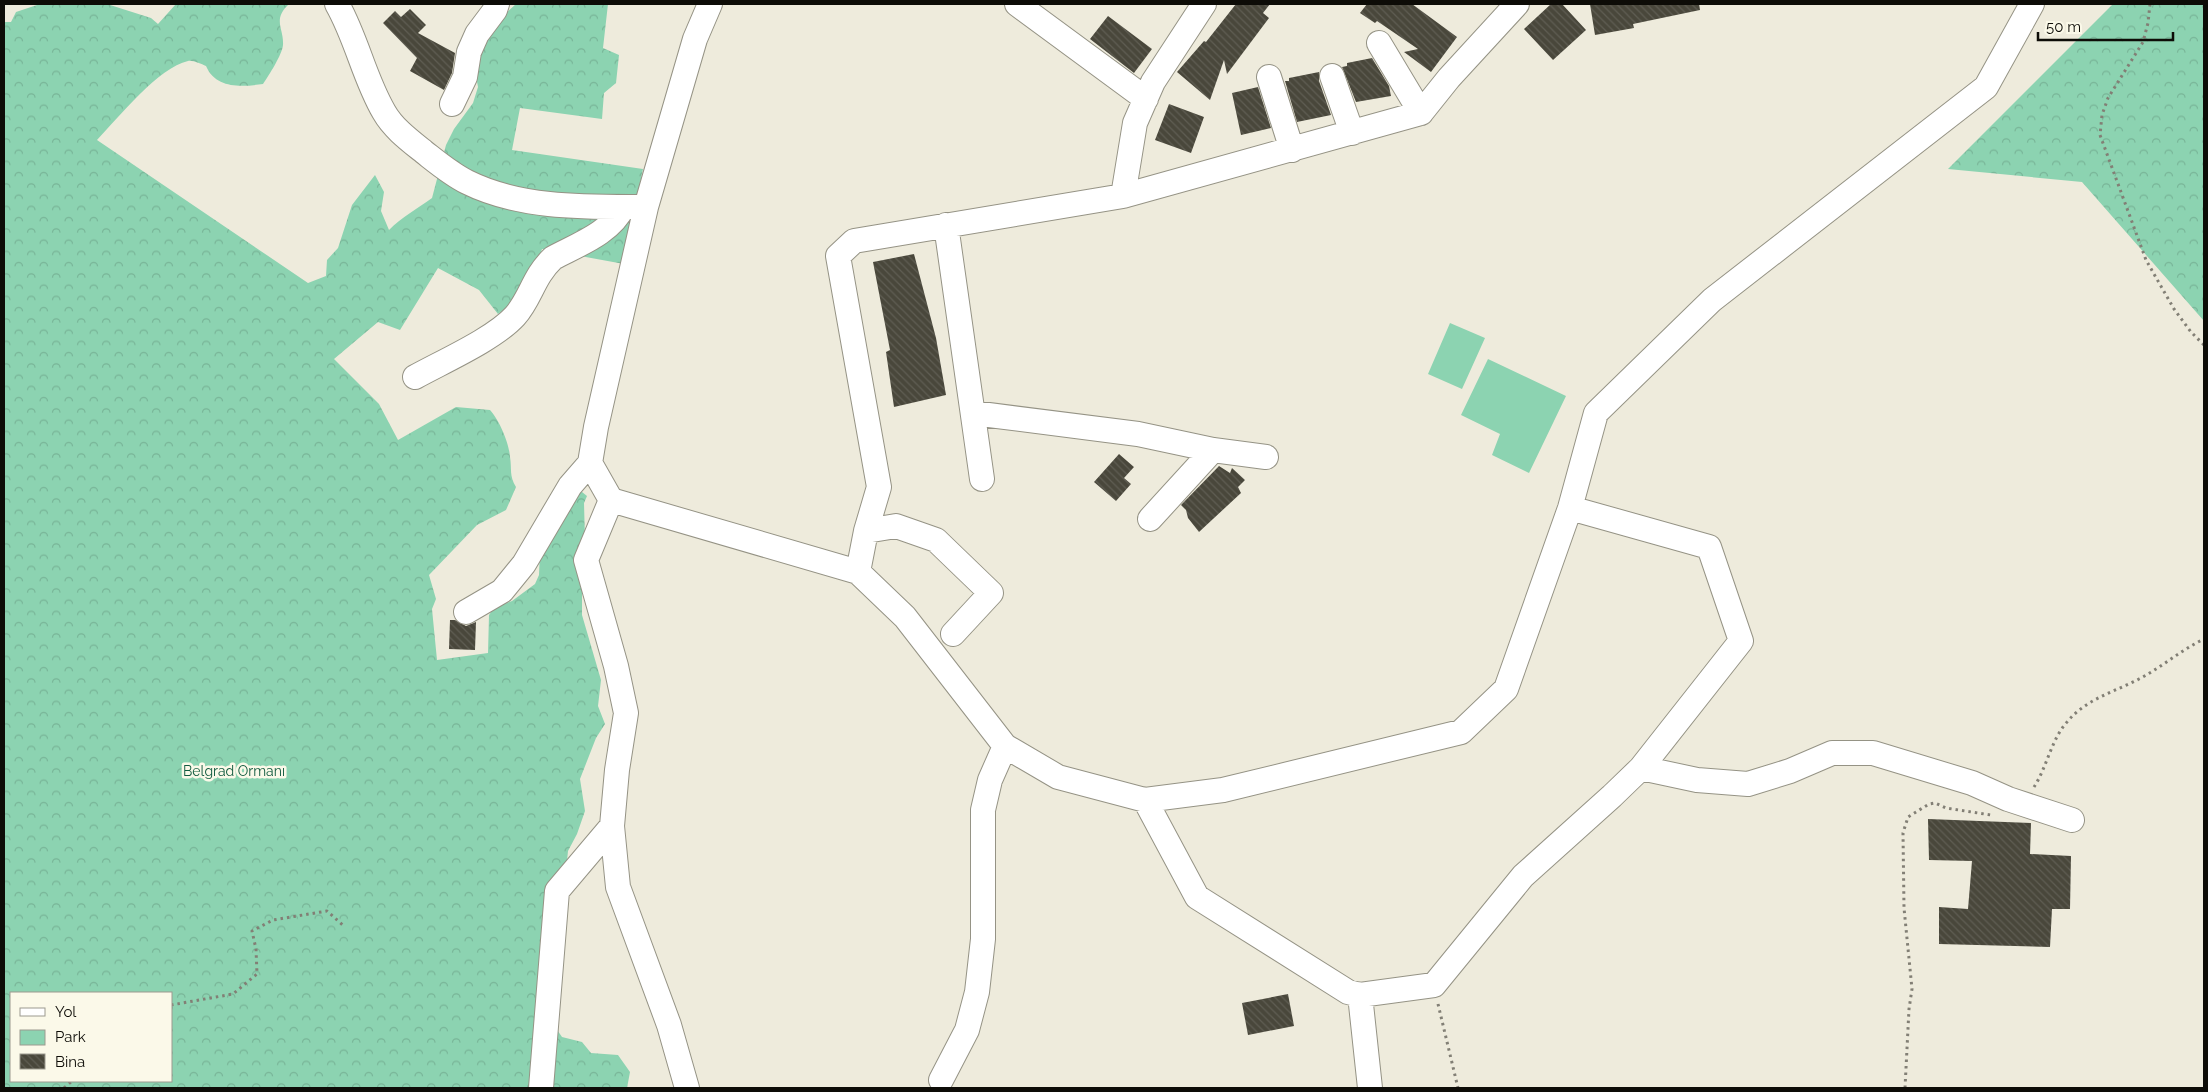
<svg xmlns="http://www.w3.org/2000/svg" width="2208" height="1092" viewBox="0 0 2208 1092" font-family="Raleway,sans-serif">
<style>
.green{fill:#8cd3b1}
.forest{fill:url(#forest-crowns);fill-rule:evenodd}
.building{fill:url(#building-back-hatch)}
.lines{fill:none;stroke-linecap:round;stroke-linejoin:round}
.minor-casing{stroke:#959385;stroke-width:26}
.path{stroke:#827f75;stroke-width:3;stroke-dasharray:2.5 4;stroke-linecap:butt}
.minor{stroke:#fff;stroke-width:24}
.labels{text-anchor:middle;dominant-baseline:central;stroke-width:5;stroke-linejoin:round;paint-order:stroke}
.park-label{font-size:14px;fill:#125b3f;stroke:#fbf9e9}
</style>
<defs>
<pattern id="forest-crowns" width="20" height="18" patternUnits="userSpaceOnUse" patternTransform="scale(1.25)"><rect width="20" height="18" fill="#8cd3b1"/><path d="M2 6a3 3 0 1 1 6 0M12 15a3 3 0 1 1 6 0" fill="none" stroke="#78b497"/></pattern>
<pattern id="building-back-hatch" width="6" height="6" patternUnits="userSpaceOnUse" patternTransform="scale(1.25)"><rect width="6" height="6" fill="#49473b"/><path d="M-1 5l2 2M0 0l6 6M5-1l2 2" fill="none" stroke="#5f5d53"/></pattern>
</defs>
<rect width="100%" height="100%" fill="#eeebdc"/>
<!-- green -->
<path class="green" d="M 1450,323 L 1485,338 L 1462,389 L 1428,374 Z
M 1488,359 L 1566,396 L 1529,473 L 1492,455 L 1500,434 L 1461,415 Z"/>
<!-- forest -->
<path class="forest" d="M 40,4 L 107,4 L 151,18 L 158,24 L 176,4 L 289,4 C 272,20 284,28 283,45 C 282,55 269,75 263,84 C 241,87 216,89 206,66 C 201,64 193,60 188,61 C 159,67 118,118 97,140 L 308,283 L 326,276 L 327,260 L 338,248 L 352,205 L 375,175 L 384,192 L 381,211 L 389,230 C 402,217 417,209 432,198 L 446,145 L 454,129 L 473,103 L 478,87 L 474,66 L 493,25 L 516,4 L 608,4 L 603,48 L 619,55 L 616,83 L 604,93 L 602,119 L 520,108 L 512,150 L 643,169 L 624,264 L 542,249 L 529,290 L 498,314 L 479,290 L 438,268 L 400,330 L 378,322 L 334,359 L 379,404 L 398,440 L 456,407 L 490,410 C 499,420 509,442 510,457 C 512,469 509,476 516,487 L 506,510 L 477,525 L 429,575 L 436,599 L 432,609 L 437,660 L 488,653 L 489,615 L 494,608 L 512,601 L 535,584 L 539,575 L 540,550 L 575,494 L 582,492 L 587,496 L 584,503 L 585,540 L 578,576 L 582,588 L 582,615 L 601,680 L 598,706 L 605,724 L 596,738 L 580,779 L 585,811 L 577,834 L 568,851 L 551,1021 L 562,1037 L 582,1042 L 591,1053 L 618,1055 L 630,1072 L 627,1088 L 4,1088 L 4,22 L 11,22 L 16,12 ZM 11,993 L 171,993 L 171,1081 L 11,1081 Z
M 2113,4 L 2204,4 L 2204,321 L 2082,182 L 1948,169 Z"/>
<!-- building -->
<path class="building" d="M 1236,4 L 1270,4 L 1263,13 L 1269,18 L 1227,74 L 1224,60 L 1210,100 L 1177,72 L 1204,41 L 1206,42 Z
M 1367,4 L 1412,4 L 1457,37 L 1431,72 L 1404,52 L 1418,49 L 1377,21 L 1375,23 L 1360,13 Z
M 1551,4 L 1562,4 L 1586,30 L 1553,60 L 1524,29 Z
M 1590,4 L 1699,4 L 1700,10 L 1633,24 L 1634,28 L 1595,35 Z
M 410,9 L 426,25 L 418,33 L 455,53 L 452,73 L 444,90 L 410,71 L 417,58 L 383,23 L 395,11 L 401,17 Z
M 1108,16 L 1152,49 L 1134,73 L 1090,39 Z
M 1372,58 L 1389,86 L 1391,96 L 1356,102 L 1342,67 L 1347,66 L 1347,63 Z
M 1319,72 L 1319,81 L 1331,115 L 1297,122 L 1285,81 L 1289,81 L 1289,78 Z
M 1258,87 L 1271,128 L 1241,135 L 1232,93 Z
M 1169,104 L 1204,117 L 1191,153 L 1155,140 Z
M 914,254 L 936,338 L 946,395 L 894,407 L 886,352 L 890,350 L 873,262 Z
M 1119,454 L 1134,467 L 1124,478 L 1131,484 L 1116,501 L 1094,482 Z
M 1219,466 L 1230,473 L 1232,468 L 1245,480 L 1238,487 L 1241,493 L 1199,532 L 1188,518 L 1186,510 L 1181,505 Z
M 450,620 L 455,620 L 466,626 L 476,622 L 475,650 L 449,649 Z
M 1928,819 L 2031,823 L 2030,854 L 2071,856 L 2070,909 L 2052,909 L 2050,947 L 1939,944 L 1939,907 L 1968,909 L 1972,861 L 1929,860 Z
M 1288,994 L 1294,1026 L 1248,1035 L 1242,1003 Z"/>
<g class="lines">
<!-- minor casing -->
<g class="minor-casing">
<path id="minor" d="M 337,4 C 357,39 364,78 384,112 C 393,128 409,140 424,152 C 438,163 451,174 467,182 C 521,209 588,207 646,207
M 710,4 L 695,39 L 646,207 L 596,427 L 590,463 L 611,500 L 858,572 L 905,617 L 1005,746 L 1058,777 L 1145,800 L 1223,790 L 1461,732 L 1506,689 L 1570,508 L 1596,413 L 1712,300 L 1986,87 L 2032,4
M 1017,4 L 1146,99
M 1204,4 L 1153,82 L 1135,123 L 1123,196 L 1421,113 L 1449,78 L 1517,4
M 1379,43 L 1421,113
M 1332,76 L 1352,133
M 1269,77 L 1292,150
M 452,104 L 465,77 L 469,52 L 477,34 L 495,10 L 497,4
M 946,225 L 982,479
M 415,377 C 444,361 494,339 515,316 C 531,298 533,277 553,258 C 577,245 611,233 623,207
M 973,413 L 1138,434 L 1213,450 L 1266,457
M 611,500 L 586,560 L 616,666 L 626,713 L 617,770 L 612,826 L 618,887 L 669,1025 L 687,1088
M 1150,519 L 1213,450
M 866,531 L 896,526 L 936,540 L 991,593 L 953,634
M 858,572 L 866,531 L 879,487 L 838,256 L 854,241 L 1123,196
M 466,612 L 502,591 L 524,564 L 570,486 L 590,463
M 1641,768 L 1697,780 L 1748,784 L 1790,771 L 1832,753 L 1873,753 L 1972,783 L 2008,799 L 2072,820
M 1145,800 L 1197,897 L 1348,992 L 1360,995 L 1434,985 L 1523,876 L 1612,796 L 1641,768 L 1741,641 L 1709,547 L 1570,508
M 1360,995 L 1370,1088
M 941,1080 L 967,1030 L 977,992 L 983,939 L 983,810 L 990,780 L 1005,746
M 541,1088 L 557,891 L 612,826"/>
</g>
<!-- path -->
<path class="path" d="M 2150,4 L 2148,23 L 2143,42 L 2108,98 L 2102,115 L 2100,135 L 2146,260 L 2174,309 L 2191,332 L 2204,345
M 2034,787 C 2047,767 2051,740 2067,722 C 2086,699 2114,692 2139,679 C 2162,667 2181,650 2204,639
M 1438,1004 L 1458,1088
M 171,1005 L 233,994 L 257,974 L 256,949 L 252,931 L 273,920 L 327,911 L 345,927
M 64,1088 L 72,1081
M 1905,1088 L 1909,1009 L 1912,989 L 1904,908 L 1903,833 L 1908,817 L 1929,804 L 1935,803 L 1946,808 L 1991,815"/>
<!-- minor -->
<use href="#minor" class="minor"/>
</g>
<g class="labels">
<!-- park labels -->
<g class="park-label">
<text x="234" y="771">Belgrad Ormanı</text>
</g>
</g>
<!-- border -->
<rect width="2208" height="1092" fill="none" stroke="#0d0c07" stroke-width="10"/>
<!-- legend -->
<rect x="10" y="992" width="162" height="90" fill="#fbf9e9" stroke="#9c9a8f"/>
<rect x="20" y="1008" width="25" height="8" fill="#ffffff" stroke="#9c9a8f"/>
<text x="55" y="1017" font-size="15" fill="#0d0c07">Yol</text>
<rect x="20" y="1030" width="25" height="15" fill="#8cd3b1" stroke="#9c9a8f"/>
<text x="55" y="1042" font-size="15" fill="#0d0c07">Park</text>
<rect x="20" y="1054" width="25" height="15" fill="url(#building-back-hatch)" stroke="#9c9a8f"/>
<text x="55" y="1067" font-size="15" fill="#0d0c07">Bina</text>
<!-- scale -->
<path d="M2038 32v8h135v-8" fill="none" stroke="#0d0c07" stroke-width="2.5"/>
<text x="2046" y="32" font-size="15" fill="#0d0c07" stroke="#fbf9e9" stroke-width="4" paint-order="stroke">50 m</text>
</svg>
